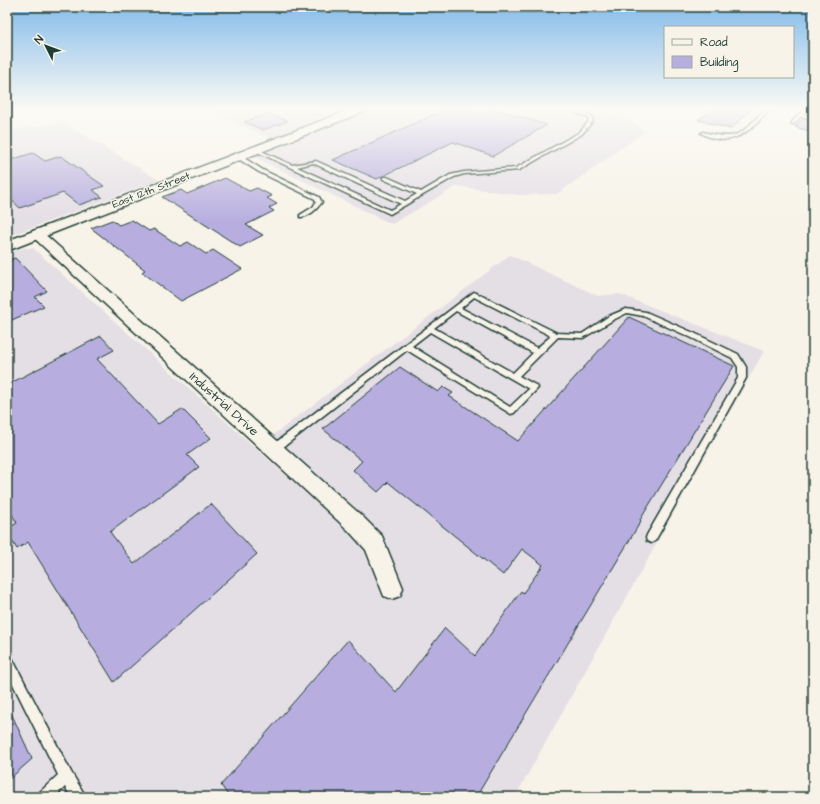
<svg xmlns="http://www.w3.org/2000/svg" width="820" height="804" viewBox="0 0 820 804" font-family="'Architects Daughter',sans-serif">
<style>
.built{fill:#e4dee5}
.building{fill:#b7aedf;stroke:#1f3d34}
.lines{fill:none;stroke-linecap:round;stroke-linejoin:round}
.lane-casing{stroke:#1f3d34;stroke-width:3}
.street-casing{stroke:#1f3d34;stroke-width:3}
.secondary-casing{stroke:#1f3d34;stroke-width:3}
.lane{fill:#f7f3e8;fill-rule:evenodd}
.street{fill:#f7f3e8;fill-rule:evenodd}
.secondary{fill:#f7f3e8;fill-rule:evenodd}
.labels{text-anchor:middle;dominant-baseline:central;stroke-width:3;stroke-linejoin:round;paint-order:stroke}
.far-street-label{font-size:11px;fill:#1f3d34;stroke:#f7f3e8}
.street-label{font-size:13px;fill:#1f3d34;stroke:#f7f3e8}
</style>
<rect width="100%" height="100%" fill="#f7f3e8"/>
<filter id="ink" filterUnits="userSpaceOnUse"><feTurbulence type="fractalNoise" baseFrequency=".025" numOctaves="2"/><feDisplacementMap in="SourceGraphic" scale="8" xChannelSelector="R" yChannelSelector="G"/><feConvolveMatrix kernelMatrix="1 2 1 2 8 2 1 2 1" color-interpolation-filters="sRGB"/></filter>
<g filter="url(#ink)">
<!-- built -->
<path class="built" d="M 205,109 L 321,109 L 338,116 L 273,140 Z
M 372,109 L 588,109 L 634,122 L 644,132 L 557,194 L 518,195 L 457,186 L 392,224 L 252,156 Z
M 64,123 L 159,180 L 7,237 L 7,132 L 23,128 Z
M 23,248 L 33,248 L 330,515 L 346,501 L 272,436 L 510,255 L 598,296 L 619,294 L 764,351 L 515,797 L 7,797 L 7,254 Z"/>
<!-- building -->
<path class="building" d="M 446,109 L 495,109 L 547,125 L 493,156 L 453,142 L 377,179 L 333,160 Z
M 713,109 L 752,109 L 731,129 L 698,120 Z
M 269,113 L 288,121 L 263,130 L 244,122 Z
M 803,118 L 813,120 L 813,132 L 795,127 Z
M 33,153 L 45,161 L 61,156 L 104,186 L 93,190 L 102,197 L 79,205 L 63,193 L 20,208 L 7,196 L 7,161 Z
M 225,178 L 249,191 L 257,188 L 272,196 L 267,198 L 277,204 L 269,208 L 274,211 L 246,225 L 263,235 L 240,247 L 162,197 L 181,190 L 187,194 Z
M 112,220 L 119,225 L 132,220 L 149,231 L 154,229 L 180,246 L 188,242 L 206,254 L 213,250 L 242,269 L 181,301 L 142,272 L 145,270 L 91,228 Z
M 15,258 L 47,291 L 35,297 L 44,306 L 7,322 L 7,261 Z
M 629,317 L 734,366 L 640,520 L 641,521 L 476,797 L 229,797 L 221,785 L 348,640 L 396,692 L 445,628 L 475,656 L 521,591 L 523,593 L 543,565 L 522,549 L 503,575 L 388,482 L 378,492 L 353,470 L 362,461 L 323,429 L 400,367 L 438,392 L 443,387 L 453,393 L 449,396 L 518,441 Z
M 101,336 L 114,350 L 97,359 L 158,424 L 182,409 L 211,438 L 187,455 L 199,467 L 110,532 L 134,564 L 211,504 L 257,554 L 114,682 L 28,542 L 17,549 L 7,533 L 7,529 L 17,523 L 7,506 L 7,385 Z
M 7,704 L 32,759 L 7,781 Z"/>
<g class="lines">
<!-- lane casing -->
<g class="lane-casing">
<path id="lane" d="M 565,109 L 572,109 L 591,115 L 593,121 L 582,134 L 519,170 L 464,174 L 454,177 L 390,214 L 253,150 L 257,149 L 292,165 L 316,161 L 405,201 L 417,194 L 383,179 L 383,177 L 387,177 L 421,192 L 450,175 L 464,172 L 516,168 L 580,132 L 589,121 L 588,117 ZM 313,163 L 401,204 L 390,210 L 297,167 Z
M 766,109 L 771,109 C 750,130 732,151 701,133 L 703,132 C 741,142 740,133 766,109 Z
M 804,109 L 808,109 L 803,114 L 813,117 L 813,119 L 801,116 L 794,124 L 792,124 L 792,122 Z
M 237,156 L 241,156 L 263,170 L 319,197 L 322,202 C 317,209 309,217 300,217 L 300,215 L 313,207 L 316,202 L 315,199 L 259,172 L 237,158 Z
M 474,292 L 557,333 L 582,334 L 609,316 L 626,309 L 646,312 L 694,333 L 738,354 L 746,367 L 746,378 L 655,541 L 651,543 L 647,541 L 646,538 L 647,535 L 738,378 L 738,367 L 732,358 L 690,337 L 643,316 L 627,313 L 613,320 L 583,338 L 558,337 L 519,376 L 537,386 L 538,388 L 514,413 L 511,414 L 407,350 L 277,452 L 274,453 L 271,452 L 270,449 L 271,446 ZM 474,297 L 551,336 L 537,348 L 461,308 ZM 456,311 L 533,353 L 513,373 L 434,328 ZM 430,332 L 529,389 L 510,407 L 412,346 Z
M 7,654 L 11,656 L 71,772 L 86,797 L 71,797 L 65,787 L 55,797 L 38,797 L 40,792 L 58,775 L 7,672 Z"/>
</g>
<!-- street casing -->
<g class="street-casing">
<path id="street" d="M 37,230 L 41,231 L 362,516 L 382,536 L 403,588 L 400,596 L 392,599 L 384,596 L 366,550 L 348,530 L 33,237 L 31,234 L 33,231 Z"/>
</g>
<!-- secondary casing -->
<g class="secondary-casing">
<path id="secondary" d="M 352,109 L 367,109 L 366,111 L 7,251 L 7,241 Z"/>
</g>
<!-- lane -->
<use href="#lane" class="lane"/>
<!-- street -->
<use href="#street" class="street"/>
<!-- secondary -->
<use href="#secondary" class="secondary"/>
</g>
</g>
<!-- sky -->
<linearGradient id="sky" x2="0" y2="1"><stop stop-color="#84bbea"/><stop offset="0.49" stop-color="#fbfaf5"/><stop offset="1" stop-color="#fbfaf5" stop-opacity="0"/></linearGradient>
<rect width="820" height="222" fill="url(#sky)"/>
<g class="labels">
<!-- far-street labels -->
<g class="far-street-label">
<text transform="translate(151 190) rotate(-21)">East 12th Street</text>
</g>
<!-- street labels -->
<g class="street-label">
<text transform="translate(224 404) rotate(42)">Industrial Drive</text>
</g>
</g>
<!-- margin -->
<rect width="820" height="804" fill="none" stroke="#f7f3e8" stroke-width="24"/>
<rect x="12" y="12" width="796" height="780" fill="none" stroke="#1f3d34" stroke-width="1.5" filter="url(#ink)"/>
<!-- legend -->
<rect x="664" y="26" width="130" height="52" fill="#f7f3e8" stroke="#a1aaa0"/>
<rect x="672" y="39" width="20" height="6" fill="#f7f3e8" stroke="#a1aaa0"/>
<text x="700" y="46" font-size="12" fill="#1f3d34">Road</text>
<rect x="672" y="56" width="20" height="12" fill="#b7aedf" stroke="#a1aaa0"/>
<text x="700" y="66" font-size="12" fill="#1f3d34">Building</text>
<!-- north arrow -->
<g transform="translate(46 46) rotate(312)" stroke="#f7f3e8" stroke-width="3" paint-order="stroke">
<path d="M0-3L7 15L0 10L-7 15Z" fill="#1f3d34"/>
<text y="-6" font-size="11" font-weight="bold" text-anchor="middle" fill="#1f3d34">N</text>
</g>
</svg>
